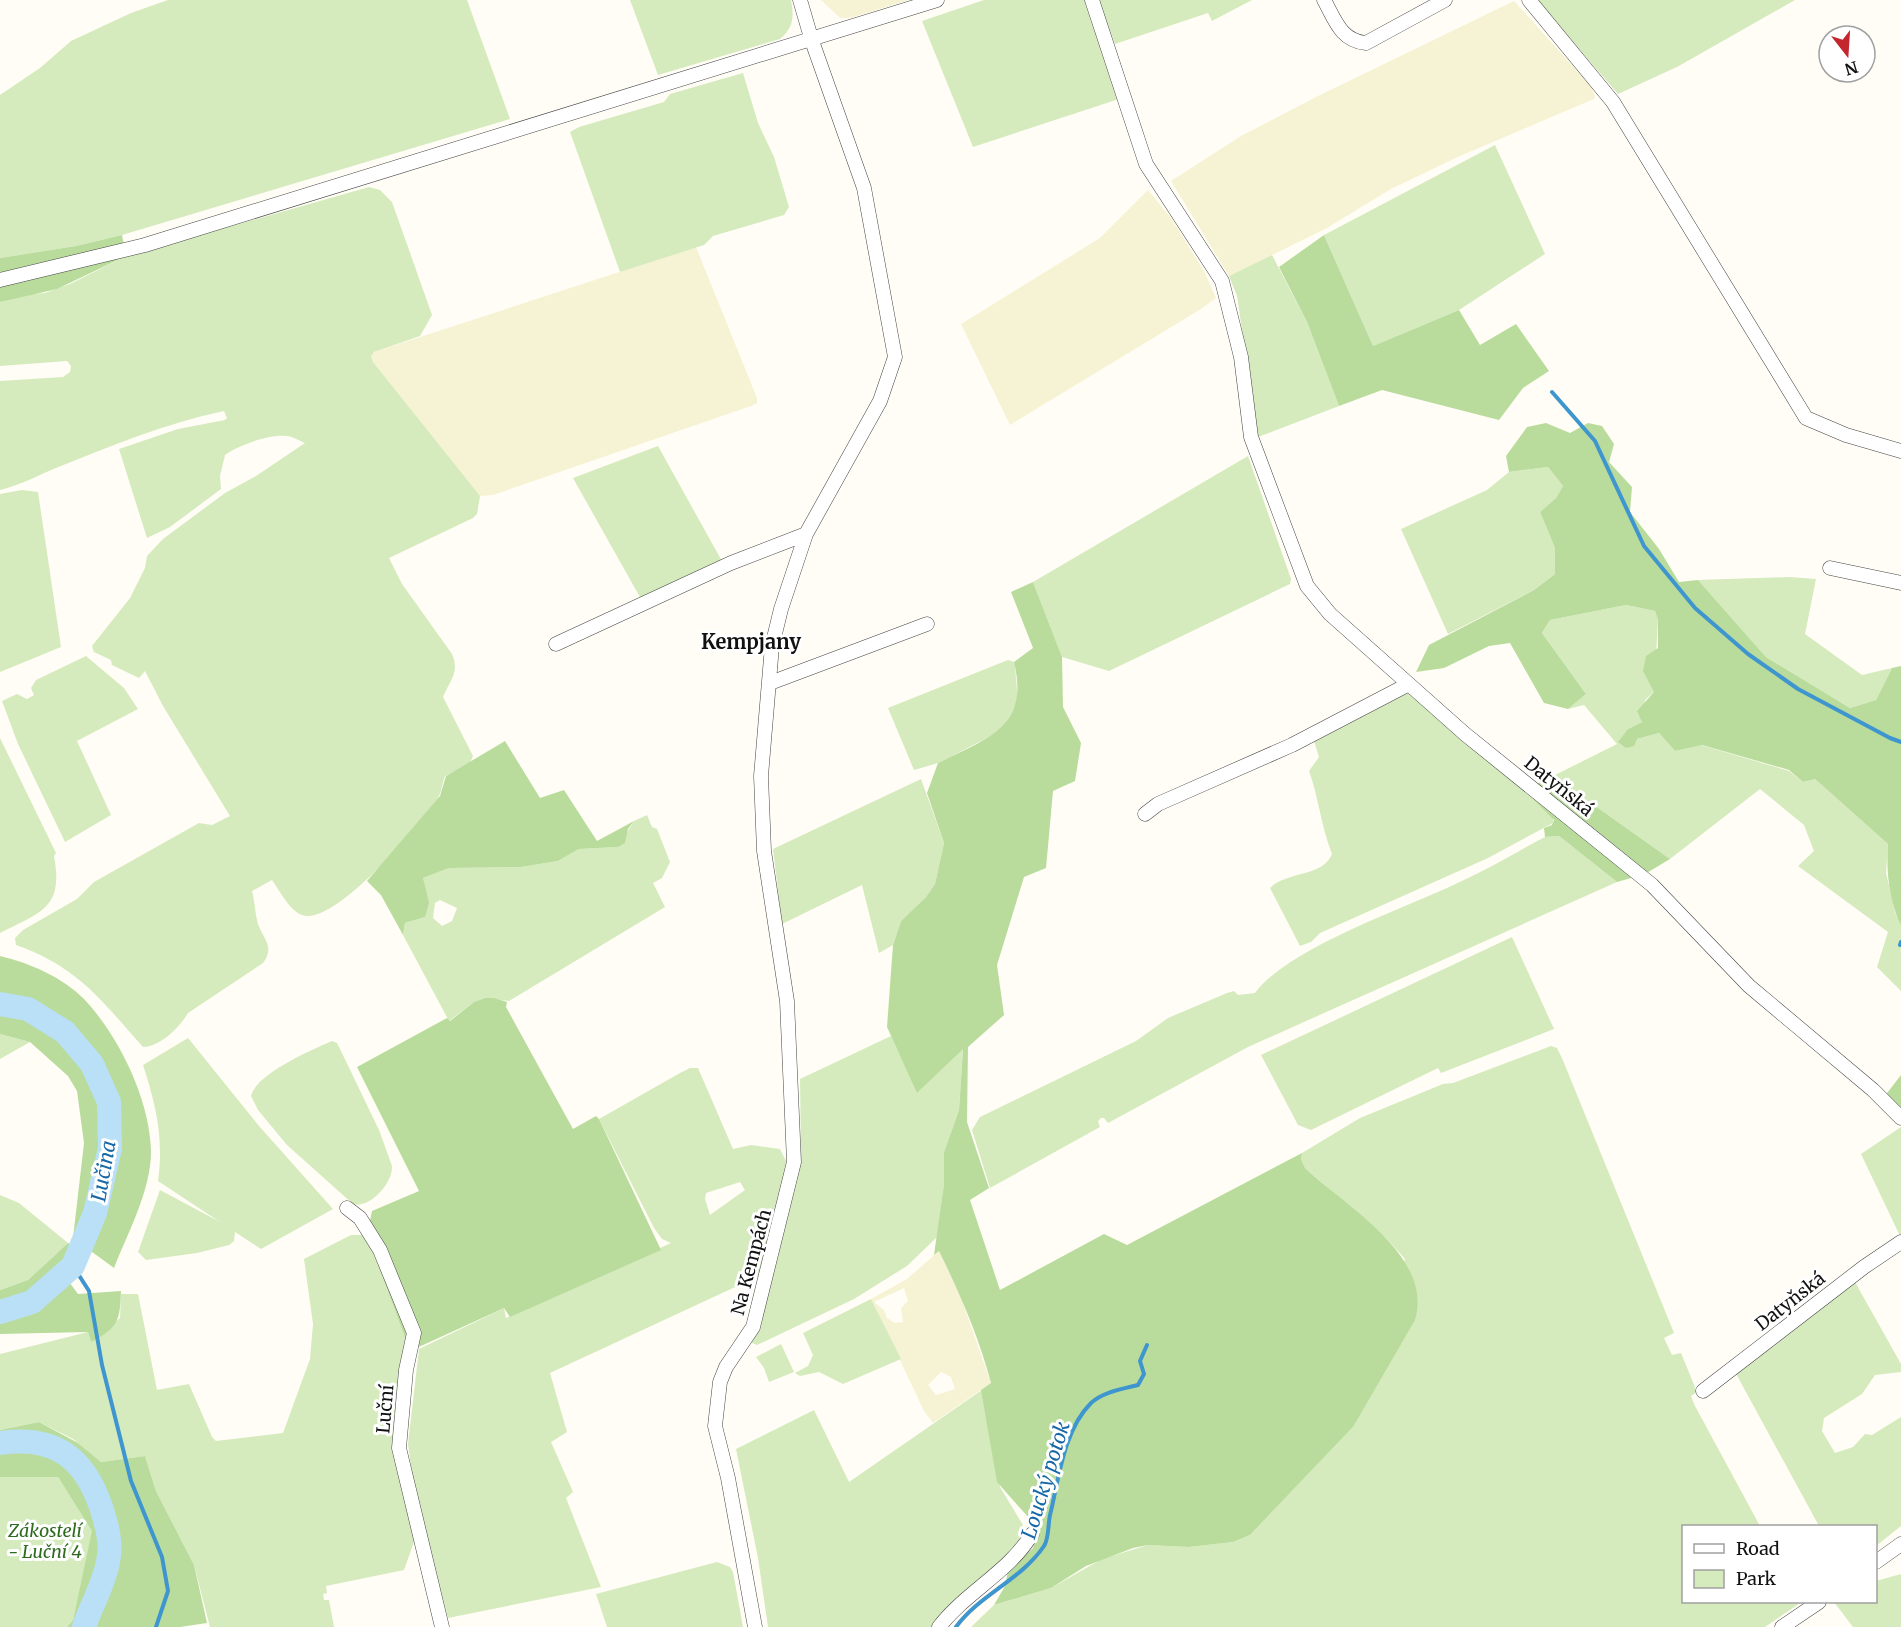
<svg xmlns="http://www.w3.org/2000/svg" width="1901" height="1627" viewBox="0 0 1901 1627" font-family="Merriweather,serif">
<style>
.farmland{fill:#f6f3d4;fill-rule:evenodd}
.green{fill:#d5ebbd;fill-rule:evenodd}
.forest{fill:#b9dc9c}
.lines{fill:none;stroke-linecap:round;stroke-linejoin:round}
.stream{stroke:#3f96cf;stroke-width:4}
.river{stroke:#b9e0f7;stroke-width:24}
.minor-casing{stroke:#444;stroke-width:15}
.minor{stroke:#fff;stroke-width:14}
.labels{text-anchor:middle;dominant-baseline:central;stroke-width:6;stroke-linejoin:round;paint-order:stroke}
.street-label{font-size:18px;fill:#111;stroke:#fff}
.park-label{font-size:18px;font-style:italic;fill:#2f6b1f;stroke:#fff}
.neighbourhood-label{font-size:20px;font-weight:bold;fill:#111;stroke:#fff}
.water-label{font-size:20px;font-style:italic;fill:#1768a6;stroke:#fff}
</style>
<rect width="100%" height="100%" fill="#fffdf5"/>
<!-- farmland -->
<path class="farmland" d="M 821,0 L 909,0 L 850,18 L 840,18 Z
M 1514,1 L 1590,85 L 1595,96 L 1594,99 L 1460,156 L 1391,189 L 1327,228 L 1229,276 L 1171,181 L 1241,136 L 1316,97 Z
M 1148,190 L 1171,218 L 1204,271 L 1216,298 L 1201,309 L 1010,425 L 961,324 L 1100,238 Z
M 696,247 L 757,398 L 757,403 L 751,406 L 493,495 L 479,496 L 373,362 L 371,356 L 374,352 Z
M 939,1251 L 960,1295 L 991,1383 L 933,1423 L 924,1411 L 871,1299 L 907,1279 ZM 904,1288 L 908,1301 L 901,1308 L 903,1322 L 895,1323 L 887,1318 L 884,1310 L 874,1302 ZM 941,1372 L 951,1377 L 955,1389 L 936,1395 L 928,1385 Z"/>
<!-- green -->
<path class="green" d="M 168,0 L 467,0 L 510,119 L 122,235 L 76,246 L 0,258 L 0,95 L 40,68 L 71,41 L 131,13 Z
M 630,0 L 791,0 C 794,17 794,27 780,39 L 658,75 Z
M 984,0 L 1085,0 L 1119,99 L 973,147 L 922,21 Z
M 1099,0 L 1252,0 L 1212,21 L 1208,13 L 1115,44 Z
M 1537,0 L 1795,0 L 1677,67 L 1618,94 Z
M 743,73 L 758,123 L 774,157 L 789,207 L 784,215 L 713,236 L 704,245 L 620,272 L 570,132 L 579,127 L 664,102 L 670,94 Z
M 1495,145 L 1545,254 L 1459,310 L 1373,346 L 1324,235 Z
M 369,187 L 380,190 L 392,202 L 432,315 L 420,336 L 374,352 L 371,356 L 373,362 L 480,496 L 477,514 L 473,518 L 389,558 L 402,584 L 452,654 C 460,672 450,680 443,697 L 473,756 L 470,763 L 445,776 C 442,783 442,791 438,798 C 422,824 334,927 302,915 C 289,910 280,891 272,880 L 252,891 C 255,902 255,914 258,924 C 264,940 275,947 263,963 L 188,1013 C 180,1027 160,1047 143,1047 C 101,1000 78,967 16,945 L 15,938 L 23,930 L 77,899 L 94,882 L 199,823 L 212,825 L 230,816 L 163,706 L 145,671 L 139,678 L 112,665 L 111,660 L 94,652 L 92,646 L 130,598 L 145,568 L 147,556 L 163,539 L 225,493 L 256,476 L 305,443 C 300,441 292,436 286,436 C 269,434 239,445 225,455 L 220,476 L 221,489 L 170,527 L 147,538 L 119,449 L 178,429 L 225,420 L 227,418 L 224,411 C 166,423 111,446 56,468 C 37,476 20,485 0,490 L 0,381 L 63,377 L 70,372 L 71,366 L 67,361 L 0,366 L 0,302 L 28,294 L 45,293 L 70,284 L 126,256 Z
M 1272,255 L 1307,322 L 1339,406 L 1258,437 L 1237,296 L 1229,276 Z
M 658,446 L 723,563 L 641,599 L 573,478 Z
M 1248,456 L 1291,579 L 1290,584 L 1109,671 L 1062,657 L 1033,582 Z
M 1548,467 L 1563,486 L 1556,498 L 1540,512 L 1555,548 L 1555,574 L 1534,590 L 1448,634 L 1401,529 L 1487,490 L 1509,472 Z
M 22,490 L 38,492 L 61,647 L 0,672 L 0,494 Z
M 1790,577 L 1816,579 L 1805,634 L 1862,675 L 1892,668 L 1876,700 L 1850,708 L 1766,657 L 1698,580 Z
M 1626,605 L 1655,611 L 1658,620 L 1654,692 L 1645,700 L 1642,722 L 1628,729 L 1637,739 L 1659,733 L 1675,751 L 1701,745 L 1789,771 L 1803,782 L 1815,779 L 1888,844 L 1886,873 L 1895,912 L 1901,926 L 1901,991 L 1877,967 L 1888,932 L 1798,866 L 1814,851 L 1804,825 L 1760,789 L 1670,859 L 1553,776 L 1617,744 L 1584,705 L 1568,709 L 1586,694 L 1542,633 L 1550,620 Z
M 86,656 L 124,688 L 138,709 L 77,741 L 111,815 L 65,842 L 18,744 L 2,701 L 17,694 L 27,699 L 34,695 L 31,688 L 36,680 Z
M 1008,660 L 1014,662 L 1015,666 L 1018,702 L 1006,723 L 993,735 L 938,763 L 914,770 L 888,708 Z
M 1407,693 L 1498,765 L 1553,818 L 1553,823 L 1488,858 L 1320,933 L 1311,942 L 1300,946 L 1270,888 C 1287,871 1323,877 1332,854 C 1321,826 1319,799 1309,771 L 1319,757 L 1314,741 L 1398,694 Z
M 0,738 L 56,853 L 54,856 C 64,908 41,912 0,933 Z
M 921,779 L 944,843 L 935,884 L 926,897 L 901,921 L 893,945 L 879,953 L 862,885 L 782,924 L 773,849 Z
M 647,815 L 652,827 L 657,829 L 670,862 L 662,878 L 653,883 L 665,907 L 509,1001 L 485,998 L 474,1002 L 449,1021 L 403,935 L 405,923 L 425,917 L 423,878 L 449,868 L 521,867 L 558,861 L 579,849 L 618,847 L 634,821 ZM 440,900 L 457,908 L 452,921 L 442,926 L 433,918 L 435,903 Z
M 1559,836 L 1617,882 L 1248,1047 L 1108,1123 L 1104,1118 L 1101,1118 L 1098,1121 L 1100,1127 L 990,1188 L 972,1130 L 980,1117 L 1136,1041 L 1168,1018 L 1227,993 L 1234,991 L 1238,995 L 1255,993 C 1289,947 1409,907 1464,880 C 1492,867 1518,851 1545,837 Z
M 1512,937 L 1554,1029 L 1441,1073 L 1438,1068 L 1311,1130 L 1298,1125 L 1261,1055 Z
M 0,1034 L 30,1042 L 0,1059 Z
M 891,1036 L 918,1092 L 963,1048 L 959,1110 L 944,1152 L 944,1184 L 937,1237 L 907,1266 L 854,1299 L 757,1345 L 752,1343 L 753,1334 L 779,1254 L 761,1275 L 550,1373 L 567,1432 L 551,1442 L 573,1492 L 566,1498 L 601,1587 L 448,1618 L 414,1490 L 408,1444 L 419,1349 L 504,1308 L 506,1318 L 671,1243 L 662,1239 L 654,1228 L 599,1119 L 680,1073 L 690,1068 L 698,1068 L 733,1149 L 751,1145 L 780,1149 L 787,1163 L 801,1155 L 800,1079 ZM 740,1182 L 745,1190 L 710,1215 L 705,1199 L 706,1193 Z
M 188,1038 L 259,1126 L 333,1209 L 261,1249 L 235,1232 L 234,1241 L 229,1245 L 197,1253 L 146,1260 L 138,1252 L 160,1190 L 220,1222 L 158,1181 C 164,1139 156,1105 143,1065 Z
M 332,1041 L 337,1043 L 340,1049 L 379,1130 L 392,1166 C 393,1183 370,1209 353,1204 L 287,1145 L 258,1110 L 251,1096 C 256,1074 311,1050 332,1041 Z
M 1551,1046 L 1557,1048 L 1562,1058 L 1674,1333 L 1664,1338 L 1672,1355 L 1681,1353 L 1697,1392 L 1691,1396 L 1695,1406 L 1760,1526 L 1684,1526 L 1684,1602 L 1800,1603 L 1765,1627 L 971,1627 L 994,1605 L 1051,1588 L 1102,1559 L 1148,1545 L 1189,1547 L 1233,1542 L 1250,1535 L 1353,1427 L 1405,1259 L 1387,1239 L 1305,1168 L 1301,1159 L 1302,1153 L 1360,1118 L 1443,1084 L 1453,1083 Z
M 1901,1127 L 1901,1235 L 1900,1236 L 1861,1154 Z
M 0,1195 L 19,1203 L 68,1243 L 28,1280 L 0,1290 Z
M 351,1235 L 367,1235 L 410,1351 L 399,1448 L 415,1539 L 404,1570 L 326,1586 L 327,1593 L 323,1594 L 324,1600 L 329,1600 L 334,1627 L 210,1627 L 194,1565 L 156,1491 L 145,1456 L 101,1462 L 73,1439 L 39,1422 L 0,1430 L 0,1354 L 88,1332 L 91,1342 L 120,1318 L 121,1294 L 138,1294 L 157,1390 L 189,1384 L 212,1437 L 216,1441 L 283,1433 L 310,1359 L 313,1324 L 304,1259 Z
M 1855,1282 L 1901,1364 L 1901,1372 L 1875,1375 L 1862,1394 L 1824,1418 L 1822,1431 L 1835,1453 L 1853,1447 L 1865,1434 L 1872,1435 L 1901,1417 L 1901,1526 L 1876,1546 L 1876,1526 L 1819,1526 L 1734,1370 L 1773,1347 Z
M 871,1299 L 901,1359 L 843,1384 L 819,1372 L 800,1376 L 795,1373 L 808,1366 L 813,1355 L 803,1333 Z
M 781,1344 L 794,1372 L 769,1382 L 764,1368 L 756,1357 Z
M 982,1390 L 1000,1487 L 1023,1525 L 1017,1546 L 938,1627 L 768,1627 L 758,1558 L 736,1449 L 814,1410 L 849,1482 Z
M 0,1477 L 58,1477 L 93,1532 L 73,1620 L 67,1627 L 0,1627 Z
M 717,1562 L 730,1567 L 733,1572 L 743,1627 L 607,1627 L 596,1594 Z
M 1901,1574 L 1901,1627 L 1853,1627 L 1834,1602 L 1876,1602 L 1876,1581 Z"/>
<!-- forest -->
<path class="forest" d="M 122,235 L 126,256 L 57,289 L 0,302 L 0,258 L 76,246 Z
M 1324,235 L 1373,346 L 1459,310 L 1480,345 L 1516,324 L 1549,371 L 1523,388 L 1499,420 L 1382,390 L 1339,406 L 1307,322 L 1279,267 Z
M 1546,423 L 1570,433 L 1588,423 L 1602,426 L 1614,444 L 1609,462 L 1632,487 L 1630,512 L 1659,549 L 1679,582 L 1698,580 L 1766,657 L 1850,708 L 1876,700 L 1892,668 L 1901,666 L 1901,926 C 1889,899 1886,873 1888,844 L 1815,779 L 1803,782 L 1789,770 L 1702,745 L 1675,751 L 1659,733 L 1637,739 L 1634,746 L 1626,748 L 1618,742 L 1628,729 L 1642,722 L 1637,711 L 1654,692 L 1643,671 L 1646,656 L 1658,648 L 1658,620 L 1655,611 L 1626,605 L 1550,620 L 1542,633 L 1586,694 L 1568,709 L 1544,703 L 1510,643 L 1489,646 L 1444,668 L 1416,672 L 1429,645 L 1534,590 L 1555,574 L 1555,548 L 1540,512 L 1556,498 L 1563,486 L 1548,467 L 1509,472 L 1506,456 L 1527,427 Z
M 1033,582 L 1062,657 L 1063,707 L 1081,743 L 1075,781 L 1053,791 L 1046,868 L 1024,877 L 997,965 L 1004,1015 L 968,1047 L 967,1122 L 989,1188 L 970,1200 L 1000,1290 L 1104,1234 L 1127,1245 L 1302,1153 L 1301,1159 L 1305,1168 C 1345,1206 1434,1256 1415,1320 L 1353,1427 L 1250,1535 L 1233,1542 L 1189,1547 L 1148,1545 L 1133,1548 L 1086,1566 L 1051,1588 L 994,1605 L 1005,1586 L 1008,1571 L 1033,1548 L 1038,1535 L 1029,1518 L 997,1482 L 981,1390 L 991,1383 C 979,1337 960,1294 939,1251 L 934,1255 L 944,1184 L 944,1152 L 959,1110 L 963,1049 L 917,1093 L 887,1027 L 893,945 L 901,921 L 926,897 L 935,884 L 944,843 L 927,793 L 938,763 C 987,738 1030,728 1014,662 L 1033,648 L 1011,592 Z
M 505,741 L 540,798 L 564,790 L 597,841 L 634,821 L 628,829 L 625,843 L 618,847 L 579,849 L 558,861 L 521,867 L 449,868 L 423,878 L 429,903 L 425,917 L 405,923 L 403,935 L 381,895 L 367,881 L 440,796 L 446,776 Z
M 1553,776 L 1670,859 L 1645,874 L 1617,882 L 1559,836 L 1545,837 L 1544,828 L 1552,825 L 1554,820 L 1530,796 L 1534,785 Z
M 0,956 C 30,963 62,977 84,999 C 119,1036 150,1100 151,1151 C 151,1191 128,1232 114,1268 L 73,1238 L 84,1143 L 77,1091 L 68,1076 L 30,1042 L 0,1034 Z
M 485,998 L 494,998 L 507,1002 L 506,1007 L 573,1129 L 596,1116 L 599,1119 L 661,1250 L 510,1317 L 504,1308 L 410,1351 L 367,1235 L 372,1211 L 419,1191 L 357,1067 L 447,1018 L 450,1021 L 474,1002 Z
M 1901,1075 L 1901,1111 L 1884,1097 Z
M 68,1243 L 80,1249 L 73,1266 L 61,1271 L 78,1294 L 121,1291 C 120,1321 118,1328 91,1342 L 88,1332 L 0,1334 L 0,1290 L 28,1280 Z
M 39,1422 L 78,1443 L 101,1462 L 145,1456 L 156,1491 L 194,1565 L 207,1623 L 180,1627 L 67,1627 L 73,1620 L 92,1531 L 58,1477 L 0,1477 L 0,1430 Z"/>
<g class="lines">
<!-- stream -->
<path class="stream" d="M 1552,392 L 1595,441 L 1644,546 L 1695,608 L 1748,654 L 1798,689 L 1890,738 L 1901,742
M 1900,945 L 1901,942
M 73,1266 L 89,1291 L 102,1365 L 131,1481 L 162,1557 L 168,1591 L 156,1627
M 956,1627 C 979,1595 1021,1580 1044,1546 C 1049,1539 1048,1524 1050,1515 C 1059,1479 1063,1431 1091,1403 C 1103,1392 1122,1389 1138,1385 L 1144,1374 L 1140,1361 L 1147,1345"/>
<!-- river -->
<path class="river" d="M 0,1004 L 28,1009 L 65,1032 L 92,1064 L 109,1102 L 110,1148 L 95,1213 L 73,1266 L 32,1302 L 0,1312
M 0,1443 C 54,1435 84,1457 101,1507 C 107,1525 112,1543 108,1562 C 104,1584 91,1606 84,1627"/>
<!-- minor casing -->
<g class="minor-casing">
<path id="minor" d="M 1092,0 L 1146,164 L 1222,281 L 1241,357 L 1251,437 L 1307,586 L 1330,614 L 1465,734 L 1652,885 L 1749,986 L 1873,1090 L 1901,1118
M 1324,0 C 1335,20 1341,41 1366,43 L 1445,0
M 1529,0 L 1613,102 L 1806,418 L 1846,435 L 1901,451
M 0,280 L 145,245 L 937,0
M 1830,568 L 1901,583
M 556,644 L 731,563 L 806,534
M 770,683 L 927,624
M 1145,814 L 1158,804 L 1292,745 L 1409,684
M 347,1208 L 360,1218 L 380,1250 L 414,1333 L 406,1370 L 399,1448 L 442,1627
M 1703,1391 L 1864,1267 L 1901,1242
M 1876,1562 L 1901,1544
M 755,1627 L 728,1478 L 715,1426 L 720,1382 L 726,1367 L 753,1327 L 794,1162 L 787,1001 L 764,851 L 761,776 L 772,646 L 781,609 L 806,534 L 880,401 L 895,357 L 864,188 L 812,41 L 800,0
M 939,1627 C 966,1592 1009,1572 1032,1534
M 1782,1627 L 1819,1602"/>
</g>
<!-- minor -->
<use href="#minor" class="minor"/>
</g>
<g class="labels">
<!-- street labels -->
<g class="street-label">
<text transform="translate(1559 786) rotate(39)">Datyňská</text>
<text transform="translate(751 1262) rotate(-75)">Na Kempách</text>
<text transform="translate(1790 1301) rotate(-38)">Datyňská</text>
<text transform="translate(385 1409) rotate(-85)">Luční</text>
</g>
<!-- park labels -->
<g class="park-label">
<text x="45" y="1530">Zákostelí<tspan x="45" dy="21">- Luční 4</tspan></text>
</g>
<!-- neighbourhood labels -->
<g class="neighbourhood-label">
<text x="751" y="641">Kempjany</text>
</g>
<!-- water labels -->
<g class="water-label">
<text transform="translate(103 1171) rotate(-80)">Lučina</text>
<text transform="translate(1045 1480) rotate(-73)">Loucký potok</text>
</g>
</g>
<!-- legend -->
<rect x="1682" y="1525" width="195" height="78" fill="#ffffff" stroke="#a0a0a0" stroke-width="1.5"/>
<rect x="1694" y="1544" width="30" height="9" fill="#ffffff" stroke="#a0a0a0" stroke-width="1.5"/>
<text x="1736" y="1555" font-size="18" fill="#111111">Road</text>
<rect x="1694" y="1570" width="30" height="18" fill="#d5ebbd" stroke="#a0a0a0" stroke-width="1.5"/>
<text x="1736" y="1585" font-size="18" fill="#111111">Park</text>
<!-- north arrow -->
<g transform="translate(1847 54) rotate(163)"><circle r="28" fill="#ffffff" stroke="#a0a0a0" stroke-width="1.5"/>
<path d="M0-4.5L10 22L0 15L-10 22Z" fill="#c4262e"/>
<text y="-9" font-size="16" font-weight="bold" text-anchor="middle" fill="#111111">N</text>
</g>
</svg>
